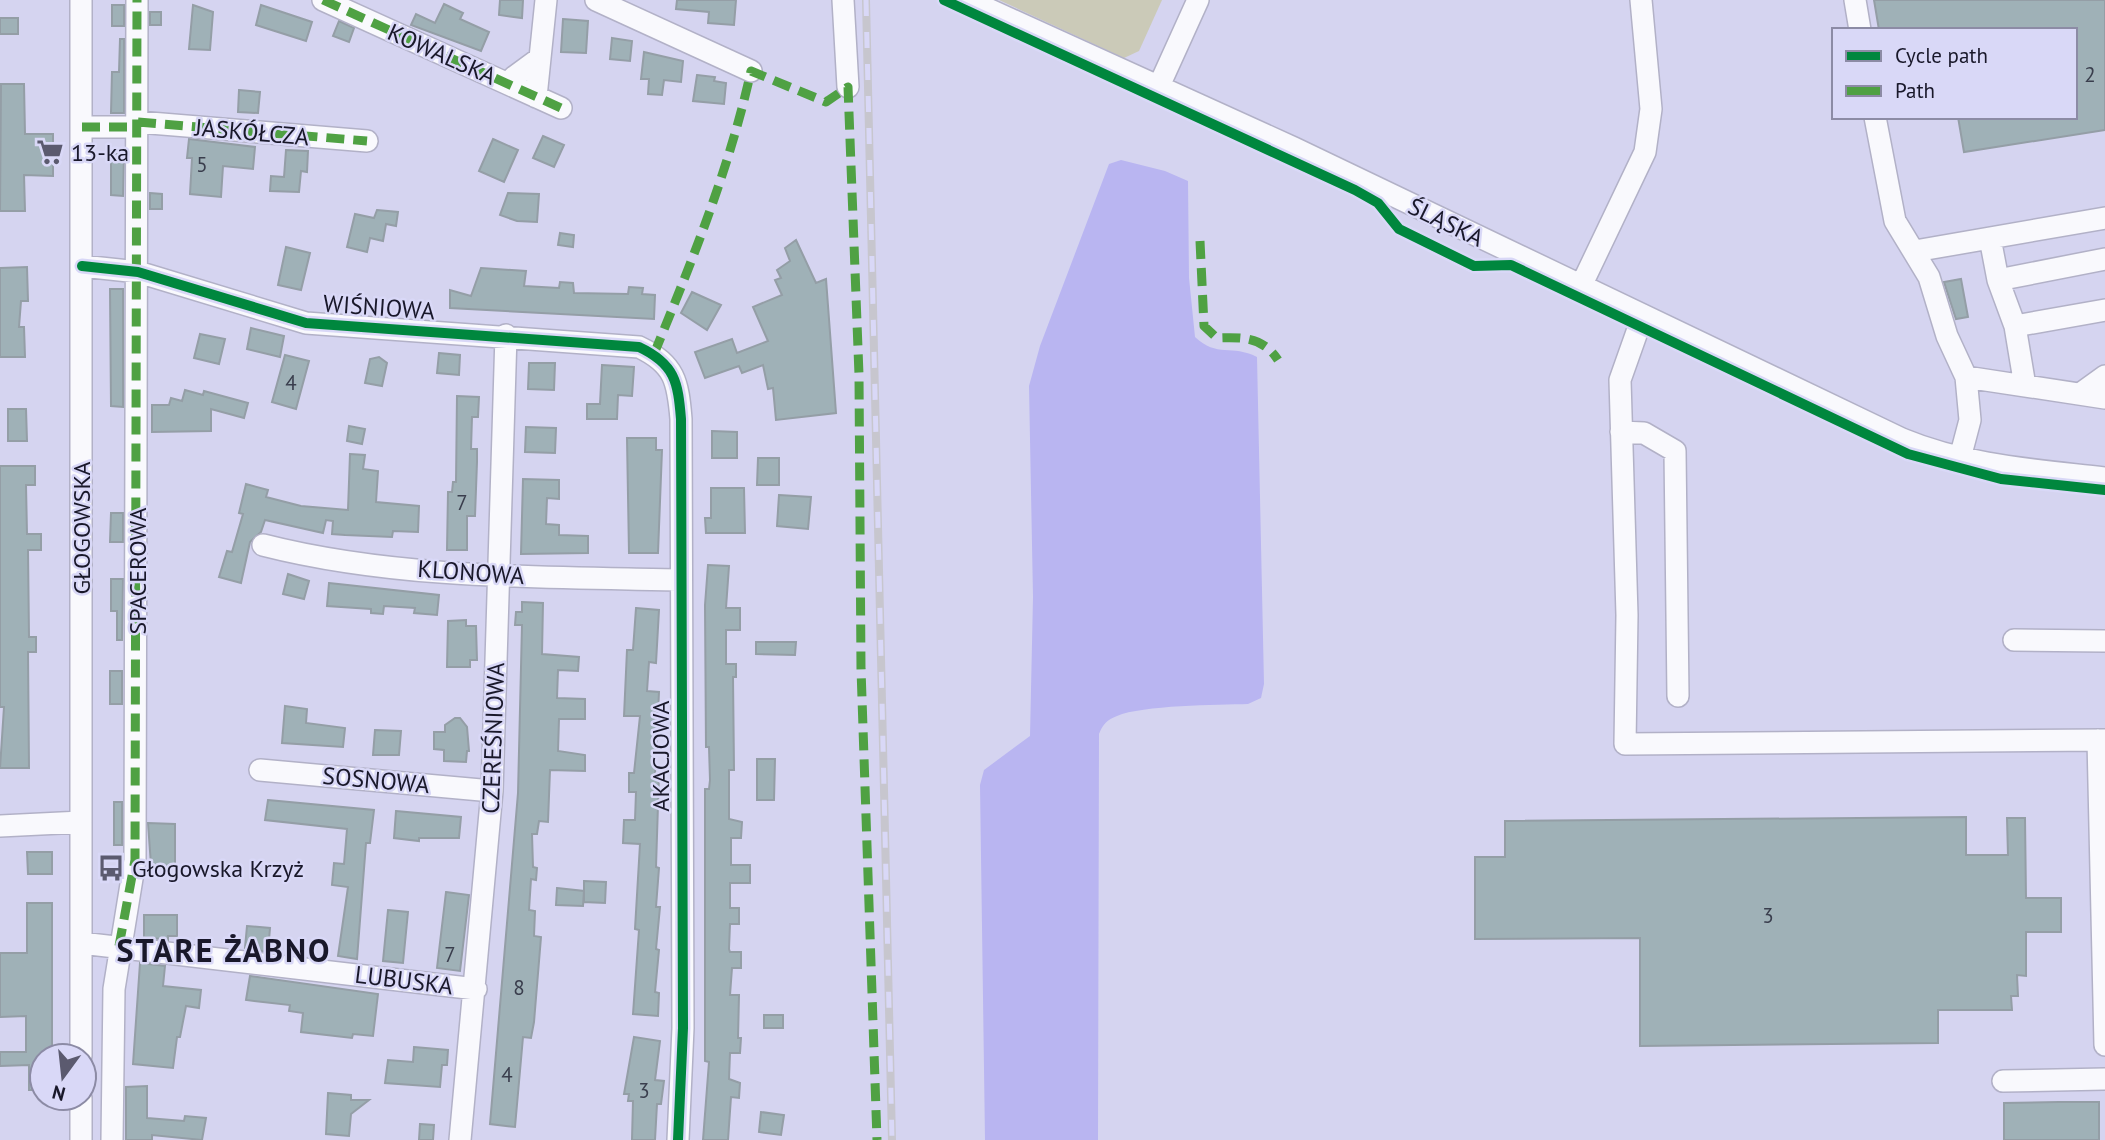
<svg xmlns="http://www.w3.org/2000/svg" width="2105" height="1140" viewBox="0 0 2105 1140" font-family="'PT Sans',sans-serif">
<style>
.green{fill:#cbcab8}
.water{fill:#b9b5f1}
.building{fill:#9fb1b7;stroke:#949ea6;stroke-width:2}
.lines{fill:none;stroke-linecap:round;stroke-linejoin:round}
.minor-casing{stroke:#b2b1c7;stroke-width:24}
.minor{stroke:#f9f9fd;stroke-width:21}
.rail-casing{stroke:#c7c6ce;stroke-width:8}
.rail{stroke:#d9d8f7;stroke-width:5;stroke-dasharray:16;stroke-linecap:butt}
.quiet{stroke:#4fa143;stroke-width:9;stroke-dasharray:18 9;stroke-linecap:butt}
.cycleway-casing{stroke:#d9d8f7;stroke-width:15}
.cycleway{stroke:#00873e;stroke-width:10}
.labels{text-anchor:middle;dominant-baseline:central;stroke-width:5;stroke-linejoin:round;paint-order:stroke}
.number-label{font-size:21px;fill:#3a3e4d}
.street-label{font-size:24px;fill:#19182a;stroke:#d9d8f7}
.poi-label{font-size:24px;fill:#19182a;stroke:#d9d8f7;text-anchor:start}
.district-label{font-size:32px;font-weight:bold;letter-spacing:2px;fill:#19182a;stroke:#d9d8f7}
</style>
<rect width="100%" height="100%" fill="#d5d4f0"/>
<!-- green -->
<path class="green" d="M 999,0 L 1162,0 L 1139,51 L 1124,58 Z"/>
<!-- water -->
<path class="water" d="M 1121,160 L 1165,171 L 1188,181 L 1189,278 L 1195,337 C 1217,358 1232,344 1257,357 L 1264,684 L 1261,698 L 1248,704 C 1218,705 1142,705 1117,716 C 1107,720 1103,724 1099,734 L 1098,1140 L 985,1140 L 980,785 L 984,770 L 1030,736 L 1033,597 L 1029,386 L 1040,346 L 1109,164 Z"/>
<!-- building -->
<path class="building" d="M 500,0 L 523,0 L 522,18 L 499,15 Z
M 677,0 L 736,0 L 734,25 L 708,23 L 709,12 L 676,9 Z
M 1874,0 L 2105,0 L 2105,130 L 1964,152 L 1958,117 L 2075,117 L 2075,30 L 1879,30 Z
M 444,4 L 463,13 L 460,19 L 489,32 L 481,51 L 411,25 L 416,14 L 435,23 Z
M 112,5 L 124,5 L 124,26 L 112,26 Z
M 193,5 L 213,12 L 210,50 L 189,49 Z
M 261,5 L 312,22 L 306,41 L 256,25 Z
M 150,12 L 161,12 L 161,25 L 150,25 Z
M 0,18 L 18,18 L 18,34 L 0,34 Z
M 563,19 L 588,21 L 586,53 L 561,52 Z
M 339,21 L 354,28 L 349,42 L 333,36 Z
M 612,38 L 632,41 L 630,61 L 610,59 Z
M 120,39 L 124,39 L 124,113 L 111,113 L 112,72 L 119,72 Z
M 644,52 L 683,61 L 681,82 L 664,80 L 662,95 L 648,94 L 649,79 L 641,79 Z
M 697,75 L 715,77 L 714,81 L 726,83 L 724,104 L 693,101 Z
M 1,84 L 24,84 L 25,134 L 53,134 L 53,176 L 24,175 L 25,211 L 0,211 Z
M 239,90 L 260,92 L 258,113 L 238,112 Z
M 543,136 L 564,145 L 554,167 L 533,158 Z
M 189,139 L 255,147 L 253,169 L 223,166 L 221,197 L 190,194 L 192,158 L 187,158 Z
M 493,139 L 518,150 L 504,182 L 479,171 Z
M 286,150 L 308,151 L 307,172 L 301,171 L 299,192 L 270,191 L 271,176 L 284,177 Z
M 111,154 L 124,154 L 123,196 L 111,195 Z
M 150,193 L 162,194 L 162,209 L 150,209 Z
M 508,193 L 539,194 L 537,222 L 517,221 L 500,215 Z
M 377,210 L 398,212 L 396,226 L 386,224 L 383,241 L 370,238 L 367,252 L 347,247 L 355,214 L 374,218 Z
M 560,233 L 574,235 L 573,247 L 558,245 Z
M 796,240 L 816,283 L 826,279 L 836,413 L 776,420 L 773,388 L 768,389 L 763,365 L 742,373 L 739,366 L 705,378 L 695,352 L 732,339 L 737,353 L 768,341 L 753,307 L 782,295 L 775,280 L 781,278 L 777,270 L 790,261 L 785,248 Z
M 286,247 L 310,253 L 301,290 L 278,285 Z
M 27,267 L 28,301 L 21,301 L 19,327 L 24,327 L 25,357 L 0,357 L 0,268 Z
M 481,268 L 526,271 L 524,286 L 559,288 L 560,282 L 573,283 L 574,293 L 628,294 L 629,287 L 643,288 L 642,294 L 655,295 L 654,319 L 450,308 L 450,290 L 471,296 Z
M 1961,279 L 1968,317 L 1956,319 L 1944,282 Z
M 110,289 L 123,289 L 123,407 L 111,406 Z
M 692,292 L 721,305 L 707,330 L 681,313 Z
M 251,328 L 284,336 L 280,357 L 247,349 Z
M 200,334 L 225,339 L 219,364 L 194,358 Z
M 439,353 L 460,355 L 459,375 L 437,373 Z
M 285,355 L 309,361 L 296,409 L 272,402 Z
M 379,357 L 387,363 L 382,386 L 365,383 L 370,359 Z
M 529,363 L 555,363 L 554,390 L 528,389 Z
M 602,365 L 634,367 L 632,396 L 618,395 L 617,419 L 587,419 L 587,404 L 600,404 Z
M 185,390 L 203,395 L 204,391 L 248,403 L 244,418 L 211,409 L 211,431 L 152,432 L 152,405 L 169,405 L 171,398 L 182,401 Z
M 457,396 L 479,397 L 478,417 L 472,417 L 471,449 L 477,449 L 477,462 L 475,516 L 467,516 L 467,550 L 447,550 L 448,492 L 452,492 L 453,482 L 456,482 Z
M 8,409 L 26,409 L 27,441 L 8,441 Z
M 349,426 L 365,429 L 362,444 L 347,441 Z
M 526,427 L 556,428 L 555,453 L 525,452 Z
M 712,431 L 737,432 L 737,458 L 712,458 Z
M 627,438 L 656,438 L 656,450 L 662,450 L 658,553 L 629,553 Z
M 350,454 L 365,455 L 363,469 L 378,471 L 376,502 L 419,506 L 418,532 L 393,531 L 392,537 L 345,535 L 332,534 L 333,521 L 326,520 L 323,533 L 265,520 L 261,532 L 250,542 L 241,583 L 219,577 L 227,551 L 232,552 L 243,514 L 239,513 L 246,484 L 268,490 L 266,497 L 301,506 L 348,510 Z
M 758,458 L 779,458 L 779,485 L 757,485 Z
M 0,466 L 35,466 L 35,485 L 26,485 L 27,534 L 41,534 L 41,550 L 28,550 L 29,637 L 36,637 L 36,652 L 28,652 L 29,768 L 0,768 L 4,707 L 0,707 Z
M 523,479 L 559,480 L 559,499 L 547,498 L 546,524 L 559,525 L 559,535 L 588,536 L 588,553 L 521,554 Z
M 711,488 L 744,488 L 745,533 L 706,533 L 705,518 L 711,518 Z
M 779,495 L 811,497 L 808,529 L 777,526 Z
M 111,513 L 123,513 L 123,542 L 110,542 Z
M 708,565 L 729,566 L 726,608 L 740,608 L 740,630 L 726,630 L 726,664 L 736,664 L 736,677 L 733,677 L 734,770 L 729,770 L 729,819 L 742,822 L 741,838 L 731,838 L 731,865 L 750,865 L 750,883 L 730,883 L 730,908 L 739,908 L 739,924 L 730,924 L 729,949 L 730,952 L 741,952 L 741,968 L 732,968 L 730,995 L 739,995 L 738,1038 L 741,1038 L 740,1053 L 730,1053 L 729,1079 L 740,1083 L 739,1098 L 731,1097 L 728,1140 L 703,1140 L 709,1062 L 705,1061 L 705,789 L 709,789 L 710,780 L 709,747 L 706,747 L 705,605 Z
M 288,574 L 309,581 L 304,599 L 283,594 Z
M 111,579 L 123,579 L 122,640 L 117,640 L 117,611 L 111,611 Z
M 329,583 L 439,595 L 437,615 L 414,613 L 415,608 L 384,606 L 383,614 L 371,613 L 371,609 L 327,606 Z
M 522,602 L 543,603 L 542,654 L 579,657 L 578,671 L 558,670 L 557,698 L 585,699 L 585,719 L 559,719 L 558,751 L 585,755 L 585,771 L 550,770 L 548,822 L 539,821 L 537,834 L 532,834 L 533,867 L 537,868 L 536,880 L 531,879 L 529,910 L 535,911 L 534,936 L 541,937 L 534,1022 L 531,1038 L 523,1037 L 515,1127 L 490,1124 L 518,793 L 522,625 L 515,625 L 516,612 L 522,612 Z
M 636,608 L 659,610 L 656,663 L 649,662 L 647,691 L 659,692 L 655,774 L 659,774 L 656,867 L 659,868 L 656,907 L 660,907 L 656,949 L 659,950 L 655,992 L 659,993 L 658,1016 L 633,1014 L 639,930 L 635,929 L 640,844 L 623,843 L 624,820 L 635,820 L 636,792 L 629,792 L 629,773 L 634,773 L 640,716 L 624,716 L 627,650 L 633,650 Z
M 466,620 L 466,626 L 476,626 L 477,660 L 470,660 L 470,667 L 447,667 L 448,621 Z
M 756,642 L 796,642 L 795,655 L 756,654 Z
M 110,671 L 122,671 L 122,704 L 110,704 Z
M 285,706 L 307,709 L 306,723 L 345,728 L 343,747 L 282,743 Z
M 455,718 L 460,718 L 467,727 L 469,751 L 467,751 L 466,762 L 444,761 L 444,750 L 434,749 L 434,732 L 445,732 L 445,725 Z
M 375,730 L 401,731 L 399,755 L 373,755 Z
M 757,759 L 775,759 L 774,800 L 757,800 Z
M 268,800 L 374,810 L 370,843 L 366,843 L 357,959 L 338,956 L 348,887 L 332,885 L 334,863 L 344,864 L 347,829 L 265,820 Z
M 114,802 L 122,802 L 122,845 L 114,845 Z
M 396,811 L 461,817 L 459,838 L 419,838 L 419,841 L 394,838 Z
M 1966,817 L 1966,855 L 2008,855 L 2007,818 L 2025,818 L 2026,898 L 2061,898 L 2061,932 L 2026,932 L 2026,976 L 2017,975 L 2018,996 L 2011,996 L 2012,1010 L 1938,1010 L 1938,1043 L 1640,1046 L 1640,938 L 1475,939 L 1475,857 L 1505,857 L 1505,821 Z
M 148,823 L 175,824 L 175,866 L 151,865 Z
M 27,852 L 52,852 L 52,874 L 28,874 Z
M 584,881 L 606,882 L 605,903 L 584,902 Z
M 557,888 L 584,891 L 583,906 L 556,905 Z
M 446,892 L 469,895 L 460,971 L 437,968 Z
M 27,903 L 52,903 L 52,1054 L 42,1053 L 42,1090 L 29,1090 L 29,1065 L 0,1066 L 0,1052 L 26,1052 L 26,1016 L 0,1017 L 0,953 L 27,953 Z
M 388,910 L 408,912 L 403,963 L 383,961 Z
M 144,915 L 177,915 L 177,936 L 168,936 L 168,940 L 144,937 Z
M 247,926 L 270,928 L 268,952 L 245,948 Z
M 140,963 L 165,966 L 163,986 L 201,990 L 199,1008 L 186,1006 L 180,1037 L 177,1037 L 173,1068 L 133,1064 Z
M 250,976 L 378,994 L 373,1036 L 353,1034 L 352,1038 L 301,1032 L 303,1013 L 289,1011 L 290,1005 L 246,1000 Z
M 764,1015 L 783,1015 L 783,1028 L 764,1028 Z
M 634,1037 L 660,1041 L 655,1080 L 664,1081 L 661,1104 L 657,1104 L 655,1140 L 632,1140 L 633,1101 L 628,1101 L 629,1094 L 624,1094 Z
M 414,1047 L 448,1050 L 447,1065 L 442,1065 L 440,1087 L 385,1083 L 388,1060 L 413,1062 Z
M 147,1086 L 147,1118 L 184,1121 L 185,1116 L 206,1118 L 202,1140 L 152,1135 L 152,1140 L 126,1140 L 126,1087 Z
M 328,1093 L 351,1095 L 351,1100 L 369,1100 L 351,1114 L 349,1136 L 326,1134 Z
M 2059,1102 L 2099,1102 L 2099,1140 L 2004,1140 L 2004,1103 Z
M 761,1112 L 784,1115 L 781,1135 L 759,1132 Z
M 420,1124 L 434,1125 L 433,1140 L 419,1140 Z"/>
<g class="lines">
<!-- minor casing -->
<g class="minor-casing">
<path id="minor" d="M 323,0 L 561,108
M 596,0 L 751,71
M 843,0 L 848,87
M 968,0 L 1294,148 L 1902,439 C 1967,466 2036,470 2105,478
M 1855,0 L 1860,30
M 540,58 L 546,0
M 511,85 L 514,77 L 540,58 L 536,97
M 1159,86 L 1198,0
M 1875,117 L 1895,221 L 1929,277 L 1947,336 L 1966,377 L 1970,420 L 1960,458
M 138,122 L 367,141
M 82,127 L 137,127
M 1990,238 L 1998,280
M 1915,251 L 2105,218
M 82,266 L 138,272 L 306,323 L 639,347 C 675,364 678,382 681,419 L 683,1028 L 678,1140
M 1581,286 L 1645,152 L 1651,109 L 1641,0
M 1643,315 L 1620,380 L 1627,615 L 1625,744 L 2105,740
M 2015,326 L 2105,310
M 1966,377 L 2105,398
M 2025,386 L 2015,326 L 1998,280 L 2105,259
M 2080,394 L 2105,376
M 1621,432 L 1644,433 L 1675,451 L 1678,696
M 263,545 C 396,579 543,577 680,580
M 2014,640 L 2105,641
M 2098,740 L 2105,1045
M 260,770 L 492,791
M 0,826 L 81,822
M 81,943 L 476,989
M 81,1056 L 81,0
M 2003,1081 L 2105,1079
M 81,1140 L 81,1098
M 112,1140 L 114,989 L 135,860 L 137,0
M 460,1140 L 492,791 L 506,335"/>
</g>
<!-- minor -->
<use href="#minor" class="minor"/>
<!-- rail casing -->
<g class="rail-casing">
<path id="rail" d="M 866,0 L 892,1140"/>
</g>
<!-- rail -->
<use href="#rail" class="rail"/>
<!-- quiet -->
<path class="quiet" d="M 323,0 L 561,108
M 138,122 L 367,141
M 82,127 L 137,127
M 1200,241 L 1204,326 L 1217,338 C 1243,337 1263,337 1278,360
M 654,354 C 692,261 729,170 751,71 L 826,102 L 848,87 L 859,375 L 861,669 L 877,1140
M 119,946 L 135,860 L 137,0"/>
<!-- cycleway casing -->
<g class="cycleway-casing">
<path id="cycleway" d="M 944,0 L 1355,190 L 1378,203 L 1399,229 L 1474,266 L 1511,265 L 1908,454 L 2001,479 L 2105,490
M 82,266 L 138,272 L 306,323 L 639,347 C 675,364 678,382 681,419 L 683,1028 L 678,1140"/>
</g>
<!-- cycleway -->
<use href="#cycleway" class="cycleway"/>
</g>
<!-- icons -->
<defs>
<g id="supermarket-bare" transform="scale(2.1)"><path d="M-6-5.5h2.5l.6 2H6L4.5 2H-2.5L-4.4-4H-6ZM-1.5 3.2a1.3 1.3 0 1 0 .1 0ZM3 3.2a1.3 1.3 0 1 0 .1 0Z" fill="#5b5a6f" stroke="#d9d8f7" stroke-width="2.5" paint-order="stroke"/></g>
<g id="bus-bare" transform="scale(2.1)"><path d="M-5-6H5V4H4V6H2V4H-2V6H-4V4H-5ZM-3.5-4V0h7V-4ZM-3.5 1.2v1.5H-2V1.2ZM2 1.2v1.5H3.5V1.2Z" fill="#5b5a6f" stroke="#d9d8f7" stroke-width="2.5" paint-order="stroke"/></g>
</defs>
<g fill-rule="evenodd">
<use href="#supermarket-bare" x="50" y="152"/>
<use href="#bus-bare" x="111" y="868"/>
</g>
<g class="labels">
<!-- number labels -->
<g class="number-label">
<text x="2090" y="74">2</text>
<text x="202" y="164">5</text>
<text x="291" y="382">4</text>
<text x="462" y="502">7</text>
<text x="1768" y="915">3</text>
<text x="450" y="954">7</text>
<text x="519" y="987">8</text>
<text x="507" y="1074">4</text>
<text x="644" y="1090">3</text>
</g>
<!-- street labels -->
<g class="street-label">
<text transform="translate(442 54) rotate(24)">KOWALSKA</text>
<text transform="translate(252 132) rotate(5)">JASKÓŁCZA</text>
<text transform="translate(1446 222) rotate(26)">ŚLĄSKA</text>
<text transform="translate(379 307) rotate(4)">WIŚNIOWA</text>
<text transform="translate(81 528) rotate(-90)">GŁOGOWSKA</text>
<text transform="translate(137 571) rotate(-90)">SPACEROWA</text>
<text transform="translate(471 572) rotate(4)">KLONOWA</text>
<text transform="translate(493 738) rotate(-88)">CZEREŚNIOWA</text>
<text transform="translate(660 756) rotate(-90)">AKACJOWA</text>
<text transform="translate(376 780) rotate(5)">SOSNOWA</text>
<text transform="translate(404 980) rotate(7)">LUBUSKA</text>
</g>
<!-- poi labels -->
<g class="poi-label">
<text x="71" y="152">13-ka</text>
<text x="132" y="868">Głogowska Krzyż</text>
</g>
<!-- district labels -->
<g class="district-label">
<text x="224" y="950">STARE ŻABNO</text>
</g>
</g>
<!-- legend -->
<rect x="1832" y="28" width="245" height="91" fill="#d9d8f7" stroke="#8c8ba5" stroke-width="2"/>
<rect x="1846" y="51" width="35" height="10" fill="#00873e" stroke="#8c8ba5" stroke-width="2"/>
<text x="1895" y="63" font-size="21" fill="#19182a">Cycle path</text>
<rect x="1846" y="86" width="35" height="10" fill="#4fa143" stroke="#8c8ba5" stroke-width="2"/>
<text x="1895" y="98" font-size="21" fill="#19182a">Path</text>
<!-- north arrow -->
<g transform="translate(63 1077) rotate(195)"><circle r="33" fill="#d9d8f7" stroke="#8c8ba5" stroke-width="2"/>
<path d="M0-5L12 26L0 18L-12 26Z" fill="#5b5a6f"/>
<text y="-10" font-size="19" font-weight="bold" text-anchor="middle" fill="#19182a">N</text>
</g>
</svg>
